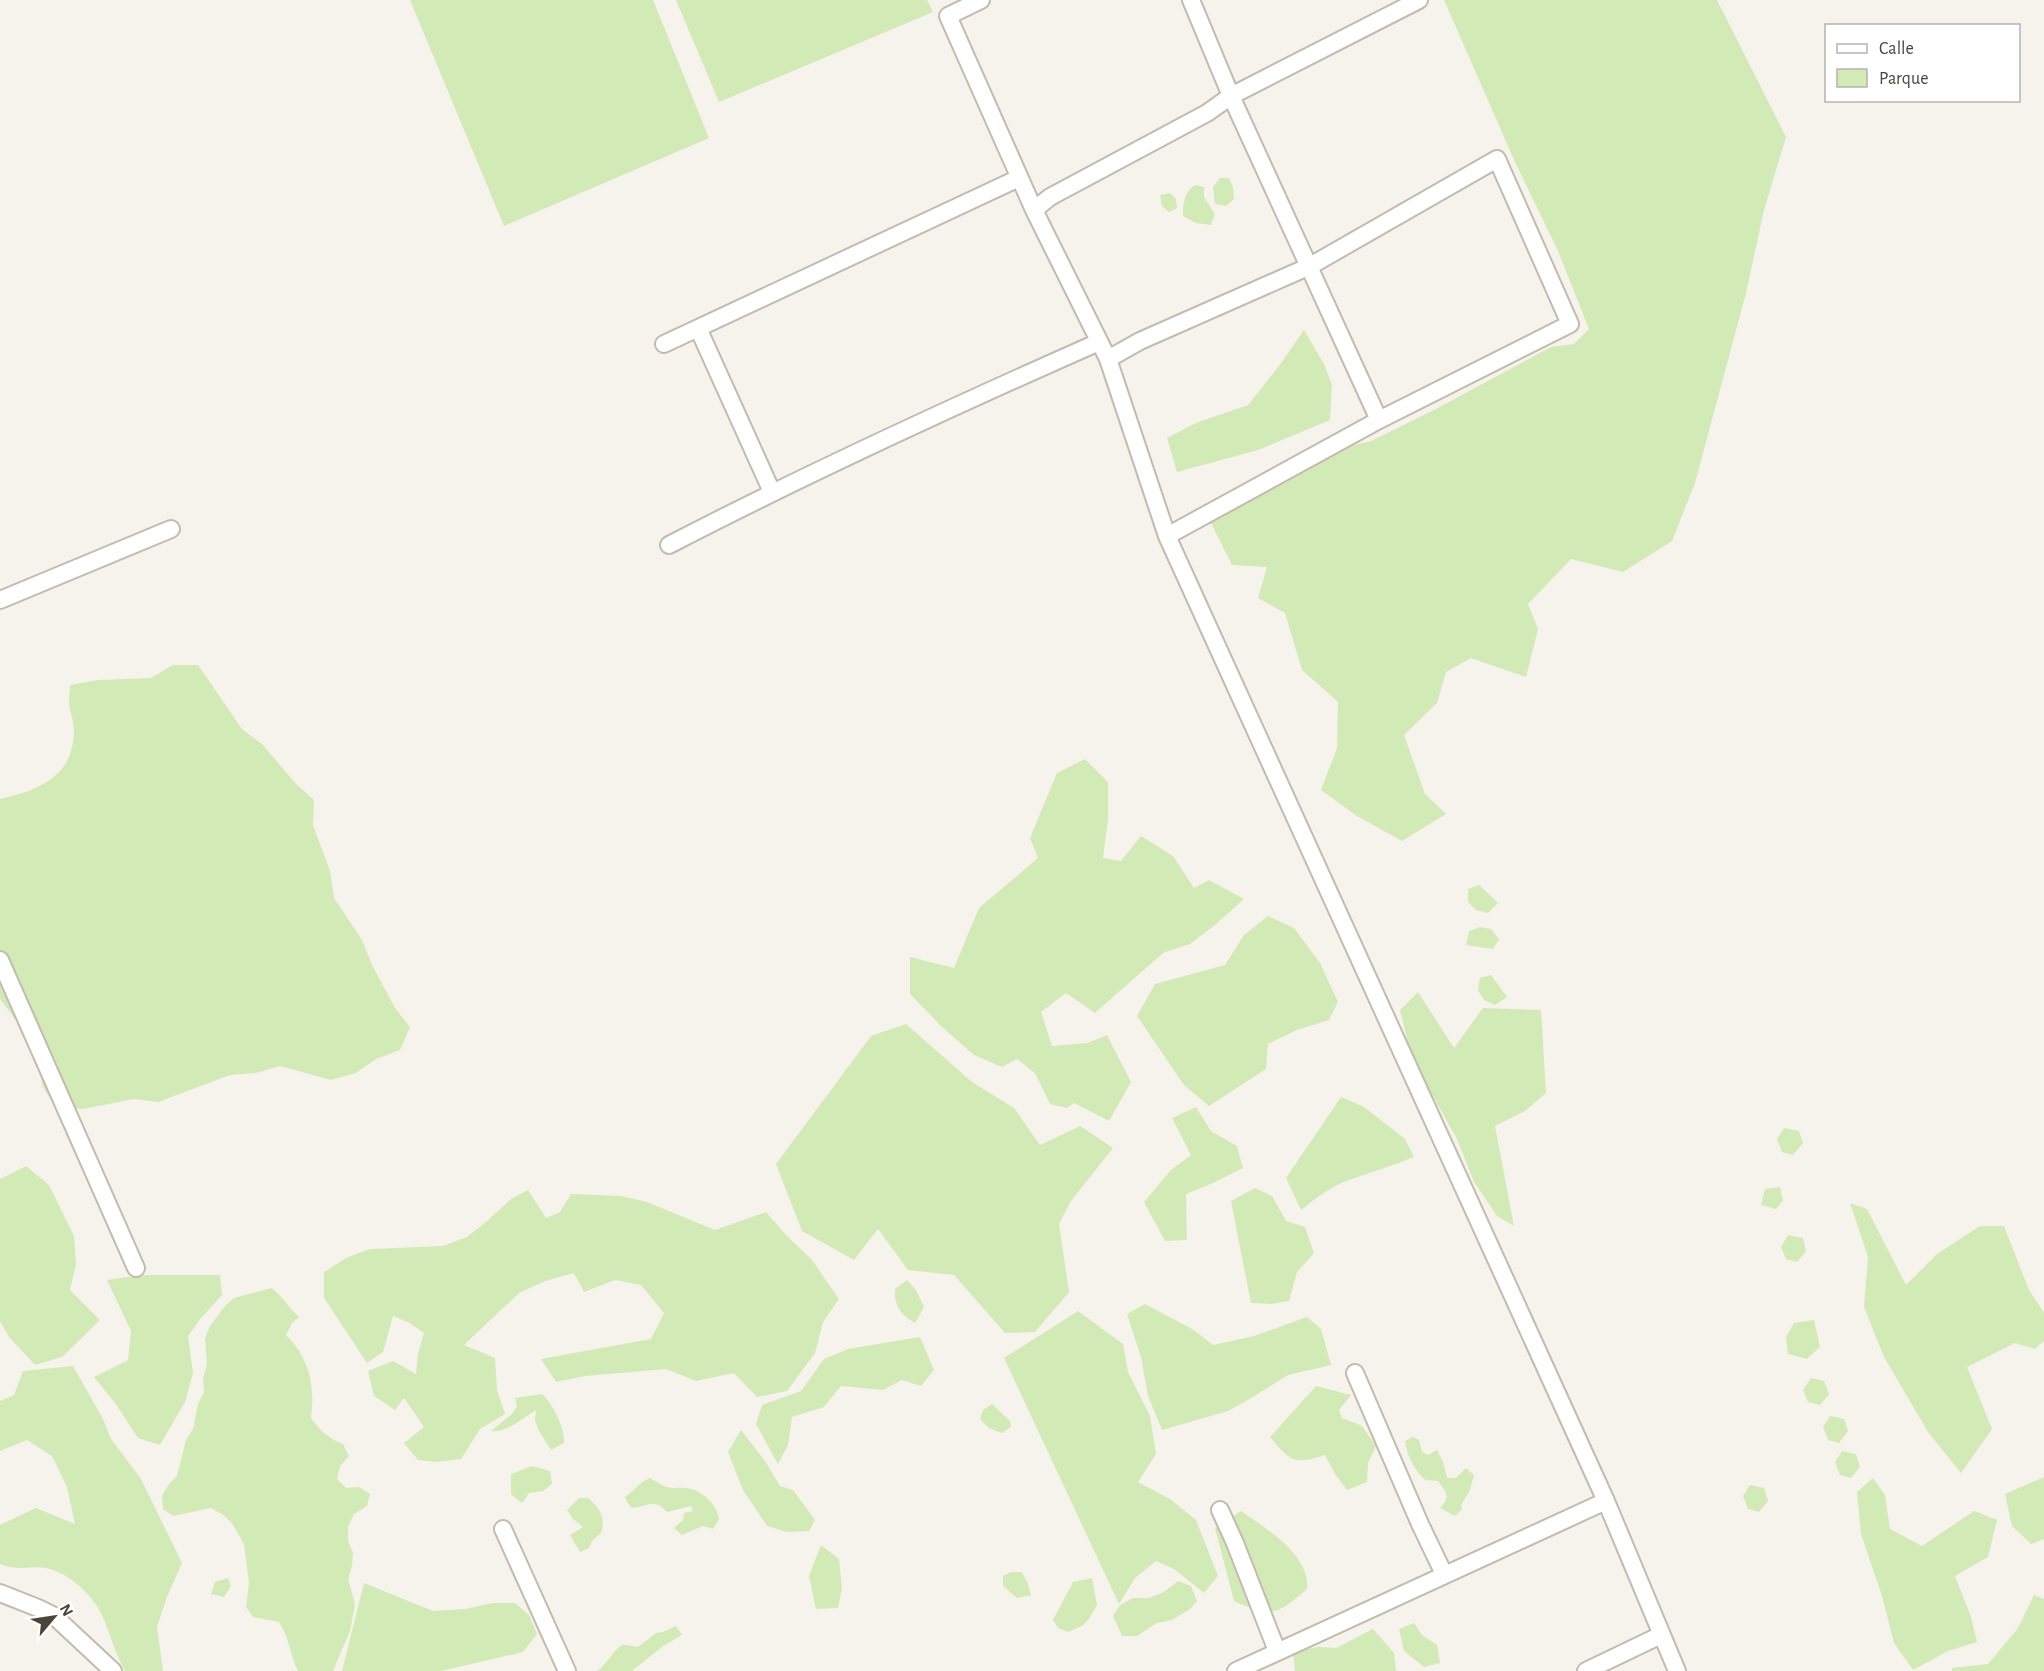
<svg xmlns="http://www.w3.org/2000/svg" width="2044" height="1671" viewBox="0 0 2044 1671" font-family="'Alegreya Sans',sans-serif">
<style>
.green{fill:#d2eab5}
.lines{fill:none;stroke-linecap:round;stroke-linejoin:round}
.minor-casing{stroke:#c2bbae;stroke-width:20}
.minor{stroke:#fff;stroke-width:16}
</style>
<rect width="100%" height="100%" fill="#f6f3ec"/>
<!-- green -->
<path class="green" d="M 410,0 L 653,0 L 709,138 L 504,226 Z
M 676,0 L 927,0 L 933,12 L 719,102 Z
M 1444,0 L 1717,0 L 1786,137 L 1764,210 L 1746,293 L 1695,483 L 1672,541 L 1623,572 L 1571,559 L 1528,604 L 1538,629 L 1526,677 L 1471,658 L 1446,672 L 1437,703 L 1404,735 L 1425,794 L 1446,814 L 1402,841 L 1357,816 L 1321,790 L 1337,748 L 1338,702 L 1302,670 L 1285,613 L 1258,598 L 1267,567 L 1232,565 L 1209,519 L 1331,451 L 1371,441 L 1432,411 L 1551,347 L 1574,344 L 1589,329 L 1558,251 L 1515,162 Z
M 1220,178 L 1229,178 L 1233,187 L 1234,199 L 1226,206 L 1215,204 L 1213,187 Z
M 1195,185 L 1204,187 L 1204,197 L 1215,214 L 1211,225 L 1196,223 L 1183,216 C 1183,204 1184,192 1195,185 Z
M 1170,193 L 1176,199 L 1177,208 L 1169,212 L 1162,206 L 1160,195 Z
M 1304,330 L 1324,364 L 1332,385 L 1330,420 L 1258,450 L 1177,472 L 1167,438 L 1196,423 L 1248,405 L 1279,366 Z
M 173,665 L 198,665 L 242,729 L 263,745 L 296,784 L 314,800 L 313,825 L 330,871 L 334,898 L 362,940 L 372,965 L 395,1008 L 410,1027 L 400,1050 L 376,1059 L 356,1073 L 331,1080 L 280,1066 L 256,1073 L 230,1075 L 158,1102 L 134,1099 L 83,1109 L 56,1108 L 43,1087 L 37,1061 L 36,1035 L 15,1019 L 0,999 L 0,799 C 39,790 73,777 74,731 C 74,722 70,712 69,703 C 69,697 70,691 70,685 L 98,680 L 151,678 Z
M 1085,759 L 1108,782 L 1108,820 L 1103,858 L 1121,861 L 1141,836 L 1173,856 L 1194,888 L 1209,880 L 1244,899 L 1215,925 L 1190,944 L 1163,953 L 1095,1013 L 1066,993 L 1041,1012 L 1052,1046 L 1088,1043 L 1107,1035 L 1131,1082 L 1109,1121 L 1074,1103 L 1067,1108 L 1050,1104 L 1035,1073 L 1017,1059 L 1002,1067 L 974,1055 L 942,1027 L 910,994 L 910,957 L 954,968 L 979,908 L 1038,858 L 1030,838 L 1057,773 Z
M 1479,885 L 1498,903 L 1488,913 L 1476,910 L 1468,902 L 1468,889 Z
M 1268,916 L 1294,928 L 1320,963 L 1338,1002 L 1329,1020 L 1297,1030 L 1268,1044 L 1266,1069 L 1209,1106 L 1184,1085 L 1137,1016 L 1155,984 L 1225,965 L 1244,935 Z
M 1480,927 L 1491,929 L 1499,939 L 1493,949 L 1466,945 L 1469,931 Z
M 1491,975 L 1507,997 L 1495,1005 L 1484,1000 L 1478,990 L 1480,978 Z
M 1418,992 L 1454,1048 L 1483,1008 L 1541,1010 L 1546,1093 L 1525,1111 L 1495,1126 L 1514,1226 L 1497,1216 L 1474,1182 L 1457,1139 L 1412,1059 L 1400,1010 Z
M 906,1024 L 972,1082 L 1014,1108 L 1040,1145 L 1080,1126 L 1113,1148 L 1071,1201 L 1059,1224 L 1069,1292 L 1035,1332 L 1005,1333 L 954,1275 L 908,1270 L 878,1229 L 854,1260 L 802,1231 L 776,1164 L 871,1036 Z
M 1341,1097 L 1364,1107 L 1405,1139 L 1414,1157 C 1392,1166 1368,1173 1346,1181 C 1329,1188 1315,1199 1301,1210 L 1286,1178 Z
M 1196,1107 L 1211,1131 L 1237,1146 L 1243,1168 L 1213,1183 L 1186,1194 L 1187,1240 L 1165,1241 L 1144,1202 L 1171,1170 L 1191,1155 L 1172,1118 Z
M 1784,1128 L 1799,1131 L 1803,1143 L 1793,1155 L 1782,1152 L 1777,1139 Z
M 26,1166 L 49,1185 L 74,1236 L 76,1264 L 70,1290 L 100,1320 L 62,1357 L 35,1365 L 9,1337 L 0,1321 L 0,1179 Z
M 1780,1187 L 1783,1201 L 1776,1209 L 1761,1205 L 1765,1189 Z
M 1255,1188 L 1272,1196 L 1286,1221 L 1305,1227 L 1314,1253 L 1297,1272 L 1289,1301 L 1271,1304 L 1251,1303 L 1231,1201 Z
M 528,1190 L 546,1218 L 560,1212 L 571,1194 L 621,1196 L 647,1202 L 715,1230 L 766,1212 L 786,1235 L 812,1260 L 839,1299 L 823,1322 L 815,1353 L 787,1391 L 757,1397 L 734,1373 L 696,1381 L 666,1369 L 585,1376 L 556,1382 L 541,1359 L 651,1339 L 664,1313 L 641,1285 L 615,1280 L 584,1292 L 574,1273 L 545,1281 L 519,1293 L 464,1345 L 495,1358 L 497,1390 L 505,1414 L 480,1429 L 461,1459 L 436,1462 L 418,1460 L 404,1443 L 424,1427 L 404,1398 L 395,1410 L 374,1396 L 368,1371 L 393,1361 L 416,1374 L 418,1354 L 424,1333 L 408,1322 L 393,1316 L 383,1352 L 367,1363 L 324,1298 L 324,1272 L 348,1257 L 370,1249 L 443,1246 L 467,1237 L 486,1222 L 511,1199 Z
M 1850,1203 L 1867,1209 L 1906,1285 L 1937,1254 L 1980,1226 L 2004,1226 L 2029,1290 L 2044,1313 L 2044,1341 L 2035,1349 L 2015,1343 L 1967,1367 L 1992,1429 L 1961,1473 L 1928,1432 L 1884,1357 L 1864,1307 L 1868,1257 Z
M 1788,1235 L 1803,1238 L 1806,1251 L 1797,1262 L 1786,1259 L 1781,1247 Z
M 143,1275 L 220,1275 L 222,1295 L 201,1318 L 188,1336 L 193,1373 L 185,1402 L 160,1445 L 138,1438 L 115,1403 L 94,1377 L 128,1360 L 131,1331 L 107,1280 Z
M 907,1280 L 916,1290 L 924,1307 L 915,1323 C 900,1314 894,1306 895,1289 Z
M 272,1288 C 283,1297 289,1308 299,1317 L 292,1323 L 286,1335 C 310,1359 315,1386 311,1418 C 320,1431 328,1438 343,1444 L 349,1456 L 340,1466 L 337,1479 L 346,1488 L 359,1487 L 370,1494 L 367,1506 L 354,1514 L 348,1527 L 348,1541 L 353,1553 L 352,1566 L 348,1579 L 355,1604 L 350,1631 L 333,1671 L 298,1671 C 290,1655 289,1637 279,1622 L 253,1617 L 246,1607 L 249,1583 L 244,1544 L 232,1523 L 222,1514 L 211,1508 L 173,1516 L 163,1509 L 162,1496 L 168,1485 L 177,1476 L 186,1440 L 193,1429 L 198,1404 L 204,1392 L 203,1379 L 207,1364 L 205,1338 L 210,1326 L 225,1306 L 234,1298 Z
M 1145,1304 L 1194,1330 L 1213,1345 L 1254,1336 L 1307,1317 L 1321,1329 L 1331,1365 L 1288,1375 L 1253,1397 L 1228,1411 L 1162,1430 L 1148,1396 L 1141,1357 L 1127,1314 Z
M 1078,1311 L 1123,1344 L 1128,1372 L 1150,1416 L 1156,1454 L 1138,1482 L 1170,1499 L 1196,1520 L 1218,1576 L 1204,1593 L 1174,1569 L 1156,1561 L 1135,1578 L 1119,1604 L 1004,1358 Z
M 1814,1320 L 1820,1347 L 1807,1359 L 1788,1354 L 1786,1337 L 1794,1323 Z
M 920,1337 L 934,1370 L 921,1386 L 902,1380 L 883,1390 L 841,1386 L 824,1407 L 792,1417 L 788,1445 L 778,1464 L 756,1424 L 762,1405 L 801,1391 L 824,1359 L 848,1349 Z
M 73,1366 L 103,1419 L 111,1439 L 141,1479 L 182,1563 L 167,1597 L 157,1627 L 163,1671 L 125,1671 C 115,1653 110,1634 102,1615 C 92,1594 69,1573 46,1568 C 29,1565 19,1572 0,1564 L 0,1525 L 36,1508 L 75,1524 L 67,1487 L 52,1456 L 27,1440 L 0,1451 L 0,1401 L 14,1395 L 23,1371 Z
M 1811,1378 L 1824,1381 L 1829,1394 L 1820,1405 L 1808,1402 L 1803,1390 Z
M 1316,1386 L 1351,1395 L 1339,1410 L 1342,1418 L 1362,1426 L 1376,1446 L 1368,1463 L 1367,1482 L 1347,1490 L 1335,1474 L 1325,1455 C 1293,1465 1291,1462 1270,1437 Z
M 542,1394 C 553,1404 565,1428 564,1443 L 551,1450 L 538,1429 L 535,1420 L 536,1410 C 523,1418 507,1433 491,1431 L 512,1414 L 517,1406 L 515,1398 Z
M 992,1404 L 1010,1421 L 1011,1427 L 1002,1433 L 989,1428 L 980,1419 L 983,1410 Z
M 1830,1416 L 1844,1419 L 1848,1431 L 1839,1443 L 1828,1440 L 1823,1427 Z
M 741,1430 L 765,1461 L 780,1486 L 793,1490 L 815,1520 L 809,1531 L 787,1532 L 767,1526 L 743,1490 L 728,1452 Z
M 1413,1437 L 1419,1440 L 1422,1452 L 1428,1455 L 1437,1450 L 1443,1462 L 1447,1478 L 1456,1478 L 1466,1468 L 1474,1475 L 1470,1490 L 1461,1505 L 1462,1509 L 1455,1516 L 1440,1508 C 1451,1496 1447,1493 1438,1481 L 1425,1480 C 1414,1469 1407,1456 1405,1441 Z
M 1842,1451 L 1856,1454 L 1860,1467 L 1851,1478 L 1840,1475 L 1835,1462 Z
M 532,1466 L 550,1471 L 552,1484 L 543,1491 L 529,1493 L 522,1503 L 511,1494 L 511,1474 Z
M 2044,1477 L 2044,1539 L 2031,1544 L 2012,1526 L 2005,1494 Z
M 650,1478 C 656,1481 661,1485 667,1487 C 673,1489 680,1487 686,1488 C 702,1490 717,1504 719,1519 L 713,1529 L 703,1526 L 682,1535 L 674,1528 L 683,1520 L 684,1513 L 693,1511 L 691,1506 L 667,1512 C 653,1497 648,1507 632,1508 L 627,1502 L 625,1497 C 635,1490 639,1483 650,1478 Z
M 1873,1478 L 1885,1495 L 1890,1529 L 1922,1546 L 1974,1511 L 1997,1520 L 1988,1557 L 1955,1576 L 1971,1617 L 1977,1642 L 1948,1651 L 1913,1670 L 1894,1643 L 1882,1596 L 1861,1534 L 1857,1492 Z
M 1750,1485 L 1764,1488 L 1768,1501 L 1759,1512 L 1748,1509 L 1743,1496 Z
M 579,1498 L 588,1498 C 600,1508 606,1518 601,1533 L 592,1541 L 589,1548 L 580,1552 L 570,1535 L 583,1527 L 573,1519 L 567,1510 Z
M 1241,1511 C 1265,1528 1311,1555 1307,1589 C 1277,1615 1272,1618 1234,1601 L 1215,1528 Z
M 821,1545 L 839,1559 L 842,1589 L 838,1608 L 816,1609 L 809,1576 Z
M 1011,1572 L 1022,1572 L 1028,1584 L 1031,1595 L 1017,1598 L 1003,1586 L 1003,1576 Z
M 228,1578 L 231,1586 L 224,1597 L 211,1594 L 215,1582 Z
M 1092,1578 L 1097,1605 L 1089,1619 L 1082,1626 L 1068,1632 L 1058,1628 L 1053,1620 L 1073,1582 Z
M 1178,1581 L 1191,1586 L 1197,1601 L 1190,1609 L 1172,1620 L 1157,1623 L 1137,1636 L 1122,1636 L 1113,1616 L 1120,1605 L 1133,1598 L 1149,1598 L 1164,1592 Z
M 364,1583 L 433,1611 L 465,1609 L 493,1603 L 515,1603 L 529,1615 L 537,1634 L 523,1652 L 441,1671 L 342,1671 Z
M 2034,1595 L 2044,1599 L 2044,1671 L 1952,1671 L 1952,1668 L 1988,1664 L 2018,1628 Z
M 1414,1623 L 1422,1635 L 1437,1645 L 1440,1663 L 1424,1667 L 1404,1651 L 1399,1629 Z
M 676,1626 L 682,1635 L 663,1646 L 632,1671 L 597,1671 C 606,1666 615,1647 623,1645 C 627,1644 633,1647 638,1647 L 656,1633 L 663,1632 Z
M 1373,1629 L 1394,1653 L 1396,1671 L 1295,1671 L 1293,1651 L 1319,1647 L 1336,1648 Z"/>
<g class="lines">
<!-- minor casing -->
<g class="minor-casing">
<path id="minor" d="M 981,0 L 948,16 L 1034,210 L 1108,359 L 1167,536 L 1606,1501 L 1677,1671
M 1191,0 L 1231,96 L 1379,420
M 1034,210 L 1050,197 L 1207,113 L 1231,96 L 1419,0
M 698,328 L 772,492
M 664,344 L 1019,178
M 1108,359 L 1140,341 L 1310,266 L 1497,159 L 1570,324 L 1379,420 L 1167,536
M 669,545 C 810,472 954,406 1099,342
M 0,600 L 171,529
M 0,960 L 136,1268
M 1355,1373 L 1420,1524 L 1444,1574
M 1220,1510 L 1235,1543 L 1277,1651
M 503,1529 L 567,1671
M 0,1593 L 38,1608 L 54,1616 L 113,1671
M 1236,1671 L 1606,1501
M 1586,1671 L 1661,1635"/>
</g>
<!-- minor -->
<use href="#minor" class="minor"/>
</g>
<!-- legend -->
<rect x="1825" y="24" width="195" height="78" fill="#ffffff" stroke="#b7b4b0" stroke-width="1.5"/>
<rect x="1837" y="44" width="30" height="9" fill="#ffffff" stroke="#b7b4b0" stroke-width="1.5"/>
<text x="1879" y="54" font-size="18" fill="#4b4439">Calle</text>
<rect x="1837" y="69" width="30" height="18" fill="#d2eab5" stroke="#b7b4b0" stroke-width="1.5"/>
<text x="1879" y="84" font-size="18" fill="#4b4439">Parque</text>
<!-- north arrow -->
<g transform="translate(54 1617) rotate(61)" stroke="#ffffff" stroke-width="4.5" paint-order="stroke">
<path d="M0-4.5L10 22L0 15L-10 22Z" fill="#4b4439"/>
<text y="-9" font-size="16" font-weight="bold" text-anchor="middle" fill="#4b4439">N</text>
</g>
</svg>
